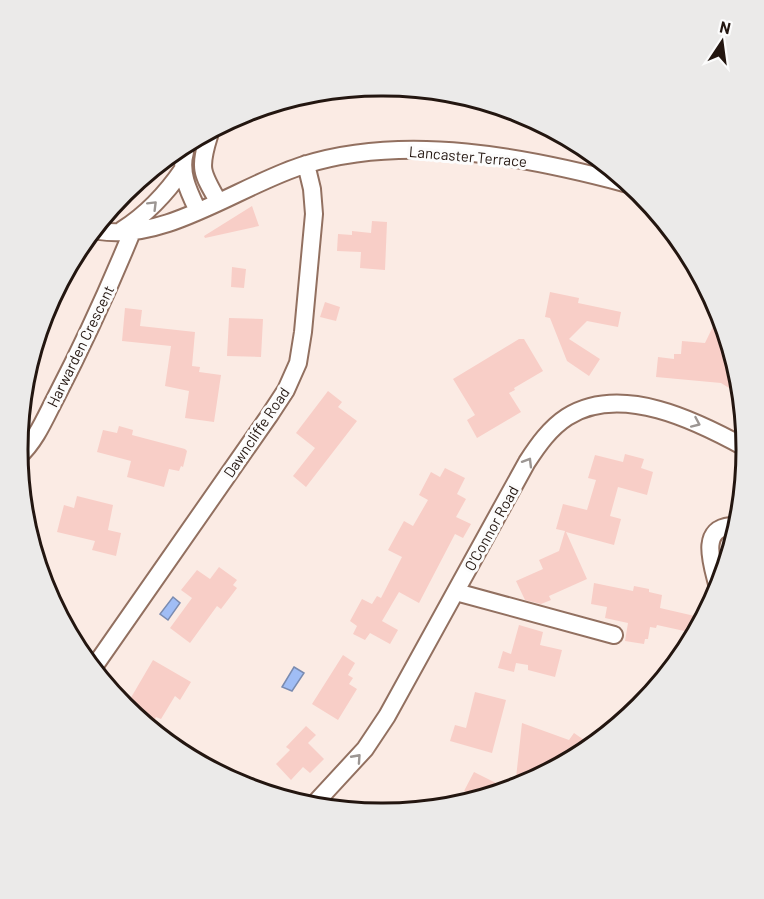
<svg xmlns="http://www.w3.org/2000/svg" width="764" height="899" viewBox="0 0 764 899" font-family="Barlow,sans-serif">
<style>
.water{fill:#a0bdf5;stroke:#7a8bb0;stroke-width:1.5}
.building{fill:#f8cec7}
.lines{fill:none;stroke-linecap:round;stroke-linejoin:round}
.minor-casing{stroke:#927060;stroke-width:20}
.minor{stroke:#fff;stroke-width:16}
.oneway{stroke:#9c9693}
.labels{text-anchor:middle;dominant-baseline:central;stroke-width:6;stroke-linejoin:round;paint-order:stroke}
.street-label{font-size:15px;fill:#231610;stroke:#fcfcfc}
.rim{fill:none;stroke:#231610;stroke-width:3}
</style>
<rect width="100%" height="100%" fill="#fbebe4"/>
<!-- water -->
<path class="water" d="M 173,597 L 180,603 L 168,620 L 160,614 Z
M 294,667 L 304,673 L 292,691 L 282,687 Z"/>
<!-- building -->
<path class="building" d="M 252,206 L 259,226 L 205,238 L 204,236 Z
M 372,221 L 387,222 L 385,270 L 360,268 L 361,252 L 337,251 L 338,234 L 352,235 L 352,231 L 371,233 Z
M 232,267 L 246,269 L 244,288 L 231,287 Z
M 550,292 L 579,298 L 578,303 L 621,312 L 618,327 L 587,321 L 569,339 L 600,359 L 589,376 L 567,361 L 550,318 L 545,317 Z
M 325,302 L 340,307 L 336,321 L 320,317 Z
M 125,308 L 142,310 L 140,326 L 195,332 L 192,366 L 200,367 L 199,372 L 221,375 L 214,422 L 185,418 L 189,391 L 165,386 L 171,346 L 122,341 Z
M 719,314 L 734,391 L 721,383 L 656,377 L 658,357 L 674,359 L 674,354 L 681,354 L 682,341 L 705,343 Z
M 229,318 L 263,319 L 261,357 L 227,356 Z
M 519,339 L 524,339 L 543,371 L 514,388 L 515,390 L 509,393 L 521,412 L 477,438 L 467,420 L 475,415 L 453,379 Z
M 328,391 L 342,402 L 338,407 L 357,421 L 306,487 L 293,476 L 315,448 L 296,433 Z
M 119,426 L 133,430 L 132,435 L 185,449 L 187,451 L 183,467 L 181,466 L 179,471 L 169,469 L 164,487 L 127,477 L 131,461 L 97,452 L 103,430 L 117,433 Z
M 625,454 L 644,459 L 641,468 L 653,472 L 647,495 L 618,487 L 610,516 L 621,519 L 614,545 L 566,532 L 587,579 L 549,596 L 551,600 L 541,604 L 525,600 L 516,581 L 543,569 L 539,560 L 559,551 L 565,531 L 556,529 L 563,504 L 587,510 L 596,480 L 588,478 L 595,455 L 623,462 Z
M 445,468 L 465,478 L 457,494 L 466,499 L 456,517 L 471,524 L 463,538 L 455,534 L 419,603 L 399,592 L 382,621 L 398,630 L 390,644 L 370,633 L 365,640 L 353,634 L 357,626 L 350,621 L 362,599 L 372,604 L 377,596 L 381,598 L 402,557 L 388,550 L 404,521 L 413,526 L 428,500 L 419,495 L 431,472 L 440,477 Z
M 77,496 L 113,505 L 108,530 L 121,533 L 116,556 L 92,550 L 95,541 L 57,532 L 64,505 L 74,508 Z
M 219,567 L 237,580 L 233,585 L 237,588 L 221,609 L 217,606 L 190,643 L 170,628 L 192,598 L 181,590 L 197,570 L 210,579 Z
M 594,583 L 633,591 L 634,586 L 649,589 L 649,592 L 662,595 L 660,608 L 699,617 L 689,632 L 657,625 L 656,628 L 650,627 L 648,639 L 645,639 L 644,644 L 625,641 L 628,623 L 605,618 L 607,607 L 591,604 Z
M 519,625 L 543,632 L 540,645 L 562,650 L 555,677 L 528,670 L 528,665 L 516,663 L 514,672 L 498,668 L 503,651 L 511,654 Z
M 343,655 L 355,663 L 348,675 L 353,678 L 349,684 L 357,689 L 338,720 L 312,704 Z
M 153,660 L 191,682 L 180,700 L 175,696 L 161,719 L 156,717 L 152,725 L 129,709 L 132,703 L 129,701 Z
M 475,692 L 506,700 L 492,753 L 450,741 L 455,725 L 466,728 Z
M 522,723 L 569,740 L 574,733 L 587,742 L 530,780 L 516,778 Z
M 306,726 L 316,735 L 308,743 L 324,759 L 310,773 L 303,767 L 291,780 L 276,764 L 290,750 L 286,747 Z
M 474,772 L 508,789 L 473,795 L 464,791 Z"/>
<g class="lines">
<!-- minor casing -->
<g class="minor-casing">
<path id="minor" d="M 209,136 C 199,168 201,172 218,201
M 185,152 C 179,173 189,192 198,211
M 122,230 C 147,214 166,194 183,169
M 99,231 C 166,242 240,185 304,165 C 406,133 527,157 628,184
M 19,456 C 36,441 46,416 56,397 C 84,343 109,288 132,232
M 718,588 C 713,566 698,529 731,526
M 456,592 L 614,635
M 96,664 L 269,416 L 286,390 L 298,363 L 303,332 L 314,214 L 312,189 L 306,164
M 317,801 L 365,749 L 387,716 L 527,462 C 538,445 550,428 567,417 C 621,383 697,421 746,448"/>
</g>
<!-- minor -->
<use href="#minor" class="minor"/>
</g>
<!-- one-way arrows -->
<defs><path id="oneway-chevron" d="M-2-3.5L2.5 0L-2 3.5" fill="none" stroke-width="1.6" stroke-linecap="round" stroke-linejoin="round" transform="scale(1.5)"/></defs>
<g class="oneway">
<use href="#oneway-chevron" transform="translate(153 205) rotate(-45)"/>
<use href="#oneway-chevron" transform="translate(696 423) rotate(24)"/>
<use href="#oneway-chevron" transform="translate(528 462) rotate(-59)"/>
<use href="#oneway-chevron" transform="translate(357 758) rotate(-48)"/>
</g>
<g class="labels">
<!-- street labels -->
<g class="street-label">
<text transform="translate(468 156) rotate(5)">Lancaster Terrace</text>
<text transform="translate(80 346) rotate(-64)">Harwarden Crescent</text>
<text transform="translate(256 432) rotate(-56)">Dawncliffe Road</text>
<text transform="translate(491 528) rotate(-61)">O'Connor Road</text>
</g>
</g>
<!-- crop -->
<path d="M0 0H764V899H0ZM381 96H383A353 353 0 0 1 736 449V450A353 353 0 0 1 383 803H381A353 353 0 0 1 28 450V449A353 353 0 0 1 381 96Z" fill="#ebeae9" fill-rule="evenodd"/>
<path class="rim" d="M381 96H383A353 353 0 0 1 736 449V450A353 353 0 0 1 383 803H381A353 353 0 0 1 28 450V449A353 353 0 0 1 381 96Z"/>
<!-- north arrow -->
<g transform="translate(722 42) rotate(13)" stroke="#fcfcfc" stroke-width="4.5" paint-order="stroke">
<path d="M0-4.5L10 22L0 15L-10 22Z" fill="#231610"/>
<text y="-9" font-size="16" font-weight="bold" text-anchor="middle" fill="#231610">N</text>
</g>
</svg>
